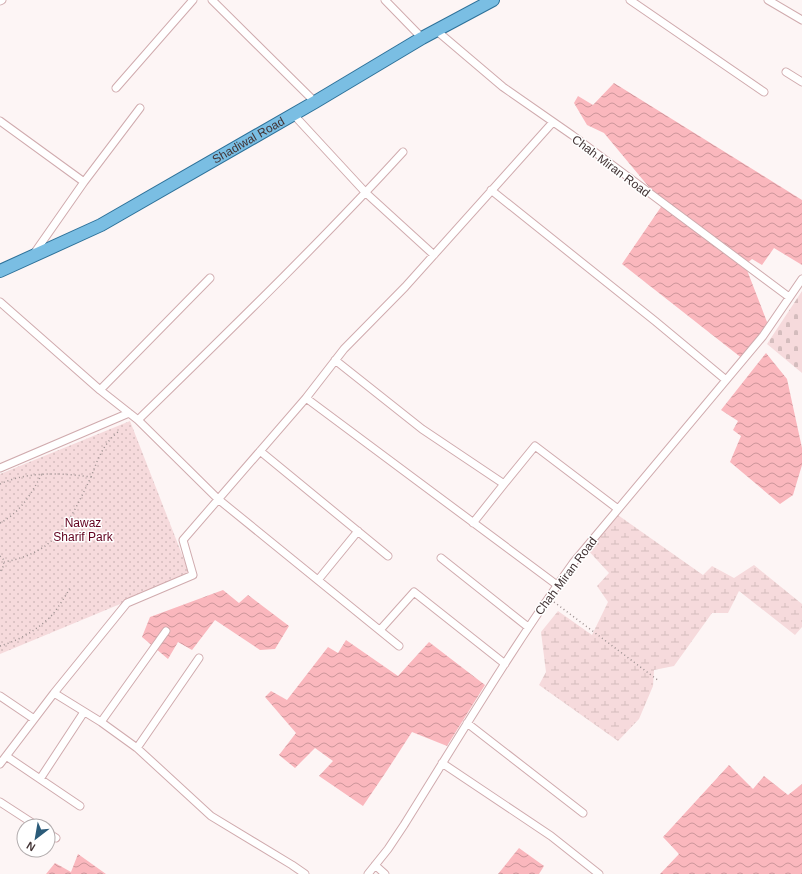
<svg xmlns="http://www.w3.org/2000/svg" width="802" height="874" viewBox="0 0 802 874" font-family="Arial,sans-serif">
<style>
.green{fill:url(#green-dots)}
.wetland{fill:url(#wetland-marsh)}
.cemetery{fill:url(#cemetery-stones)}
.water{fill:url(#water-waves)}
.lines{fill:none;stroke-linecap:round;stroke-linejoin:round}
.minor-casing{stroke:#d0abae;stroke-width:9}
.primary-casing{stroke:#2d7199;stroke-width:14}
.path{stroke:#9b8f8f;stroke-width:1.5;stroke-dasharray:1 3;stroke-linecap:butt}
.minor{stroke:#fff;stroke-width:7}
.primary{stroke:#7abee3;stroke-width:12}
.labels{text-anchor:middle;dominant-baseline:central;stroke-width:3;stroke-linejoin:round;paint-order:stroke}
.street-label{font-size:12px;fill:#423334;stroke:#fff}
.park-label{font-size:12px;fill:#61001e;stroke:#fff}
</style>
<defs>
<pattern id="green-dots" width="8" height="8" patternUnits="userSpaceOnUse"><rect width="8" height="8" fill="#f6dadc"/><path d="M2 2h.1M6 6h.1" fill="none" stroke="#d4bcbd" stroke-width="1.8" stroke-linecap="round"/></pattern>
<pattern id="wetland-marsh" width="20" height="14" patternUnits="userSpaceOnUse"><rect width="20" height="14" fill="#f6dadc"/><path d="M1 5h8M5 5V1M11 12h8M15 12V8" fill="none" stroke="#d4bcbd"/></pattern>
<pattern id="cemetery-stones" width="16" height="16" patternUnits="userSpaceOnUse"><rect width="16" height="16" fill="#f6dadc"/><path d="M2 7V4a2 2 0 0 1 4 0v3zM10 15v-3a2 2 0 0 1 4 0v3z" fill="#d4bcbd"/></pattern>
<pattern id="water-waves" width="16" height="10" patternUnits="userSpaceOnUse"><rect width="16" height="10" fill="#fab7bd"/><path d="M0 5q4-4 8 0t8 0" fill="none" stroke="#cc959a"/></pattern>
</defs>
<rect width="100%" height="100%" fill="#fdf5f5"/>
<!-- green -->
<path class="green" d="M 130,421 L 190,575 L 0,654 L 0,474 Z"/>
<!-- wetland -->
<path class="wetland" d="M 615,513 L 703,575 L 712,566 L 734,578 L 754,565 L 802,604 L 802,627 L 795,635 L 739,591 L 728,613 L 712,613 L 674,666 L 654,670 L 653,686 L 639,719 L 618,741 L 539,685 L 546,672 L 541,632 L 558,611 L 592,635 L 608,602 L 597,586 L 609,573 L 586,548 Z"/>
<!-- cemetery -->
<path class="cemetery" d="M 802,291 L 802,373 L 767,344 Z"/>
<!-- water -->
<path class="water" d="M 614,83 L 802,200 L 802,265 L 774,248 L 762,265 L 752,259 L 745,265 L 769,327 L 743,359 L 622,264 L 663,204 L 604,133 L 587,125 L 574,103 L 578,96 L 593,105 Z
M 766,353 L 787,379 L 802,448 L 802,465 L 793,495 L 780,504 L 730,462 L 741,436 L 733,430 L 738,421 L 721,410 Z
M 223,590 L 239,603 L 248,595 L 289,626 L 275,649 L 260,650 L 215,620 L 192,650 L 178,642 L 168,659 L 142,637 L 150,617 Z
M 346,640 L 398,676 L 429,642 L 485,685 L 447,746 L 412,732 L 388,769 L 363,806 L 319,776 L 333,761 L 315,748 L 295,768 L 279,755 L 296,733 L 265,697 L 271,691 L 287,700 L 328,647 L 338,653 Z
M 729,765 L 753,789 L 764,776 L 788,795 L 802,784 L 802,874 L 660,874 L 679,854 L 663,837 Z
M 519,848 L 544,866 L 539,874 L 498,874 Z
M 78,854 L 106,874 L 46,874 L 55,863 L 71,872 Z"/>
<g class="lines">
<!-- minor casing -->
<g class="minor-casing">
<path id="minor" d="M 212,0 L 315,102
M 385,0 L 422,38
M 630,0 L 764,92
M 768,0 L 802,20
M 0,1 L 2,0
M 437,31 L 503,87 L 572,135 L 789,297
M 786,72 L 802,82
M 116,88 L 193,0
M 293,114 L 366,193 L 434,255
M 0,121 L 84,182
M 491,190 L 655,321 L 726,380
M 33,255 L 84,182 L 140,108
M 0,302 L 100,390 L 210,278
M 335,360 L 422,429 L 504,484 L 473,523
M 100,390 L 138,420 L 218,499 L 399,646
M 306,398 L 557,585
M 138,420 C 228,332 318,245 403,152
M 260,451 L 388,556
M 0,468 L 129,413
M 504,484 L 535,446 L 618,509
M 441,558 L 528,627
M 318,580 L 358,531
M 380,630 L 414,592 L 505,664
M 54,693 L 101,722 L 137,748 L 211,816 L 292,865 L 305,874
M 0,696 L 34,719
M 101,722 L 166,631
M 467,723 L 583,813
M 137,748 L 199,658
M 6,756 L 80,806
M 442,763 L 551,836 L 599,874
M 0,764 L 54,693 L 127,603 L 193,575 L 183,540 L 306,398 L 344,349 L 405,287 L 553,122
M 40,779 L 84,712
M 0,802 L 37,826
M 48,833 L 56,838
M 375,865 L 385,874
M 368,874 L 388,849 L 404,825 C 459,737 512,648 573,563 L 763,336 L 802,279"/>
</g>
<!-- primary casing -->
<g class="primary-casing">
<g id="primary">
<path id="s1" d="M 0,271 L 101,225 L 315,102 L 422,38 L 493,0"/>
</g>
</g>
<!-- path -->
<path class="path" d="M 91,477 C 98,459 103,444 118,432
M 0,484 C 29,471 61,473 91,477 C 69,522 58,552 4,562
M 0,523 C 21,512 31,494 42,474
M 0,556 L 3,559 L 4,565 L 0,572
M 554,602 L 659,681
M 0,646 C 20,640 39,629 53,614 C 59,606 65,597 70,588"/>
<!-- minor -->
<use href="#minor" class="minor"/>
<!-- primary -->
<use href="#primary" class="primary"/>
</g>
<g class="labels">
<!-- street labels -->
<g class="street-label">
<text stroke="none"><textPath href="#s1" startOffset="281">Shadiwal Road</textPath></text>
<text transform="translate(611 166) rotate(37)">Chah Miran Road</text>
<text transform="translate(566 576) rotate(-53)">Chah Miran Road</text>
</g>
<!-- park labels -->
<g class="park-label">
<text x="83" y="523">Nawaz<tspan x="83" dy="14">Sharif Park</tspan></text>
</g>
</g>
<!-- north arrow -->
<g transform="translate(36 838) rotate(211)"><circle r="19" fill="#ffffff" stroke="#b3adae"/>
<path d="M0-3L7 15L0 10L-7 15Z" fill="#2b5b79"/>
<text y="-6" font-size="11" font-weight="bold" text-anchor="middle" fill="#423334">N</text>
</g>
</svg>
